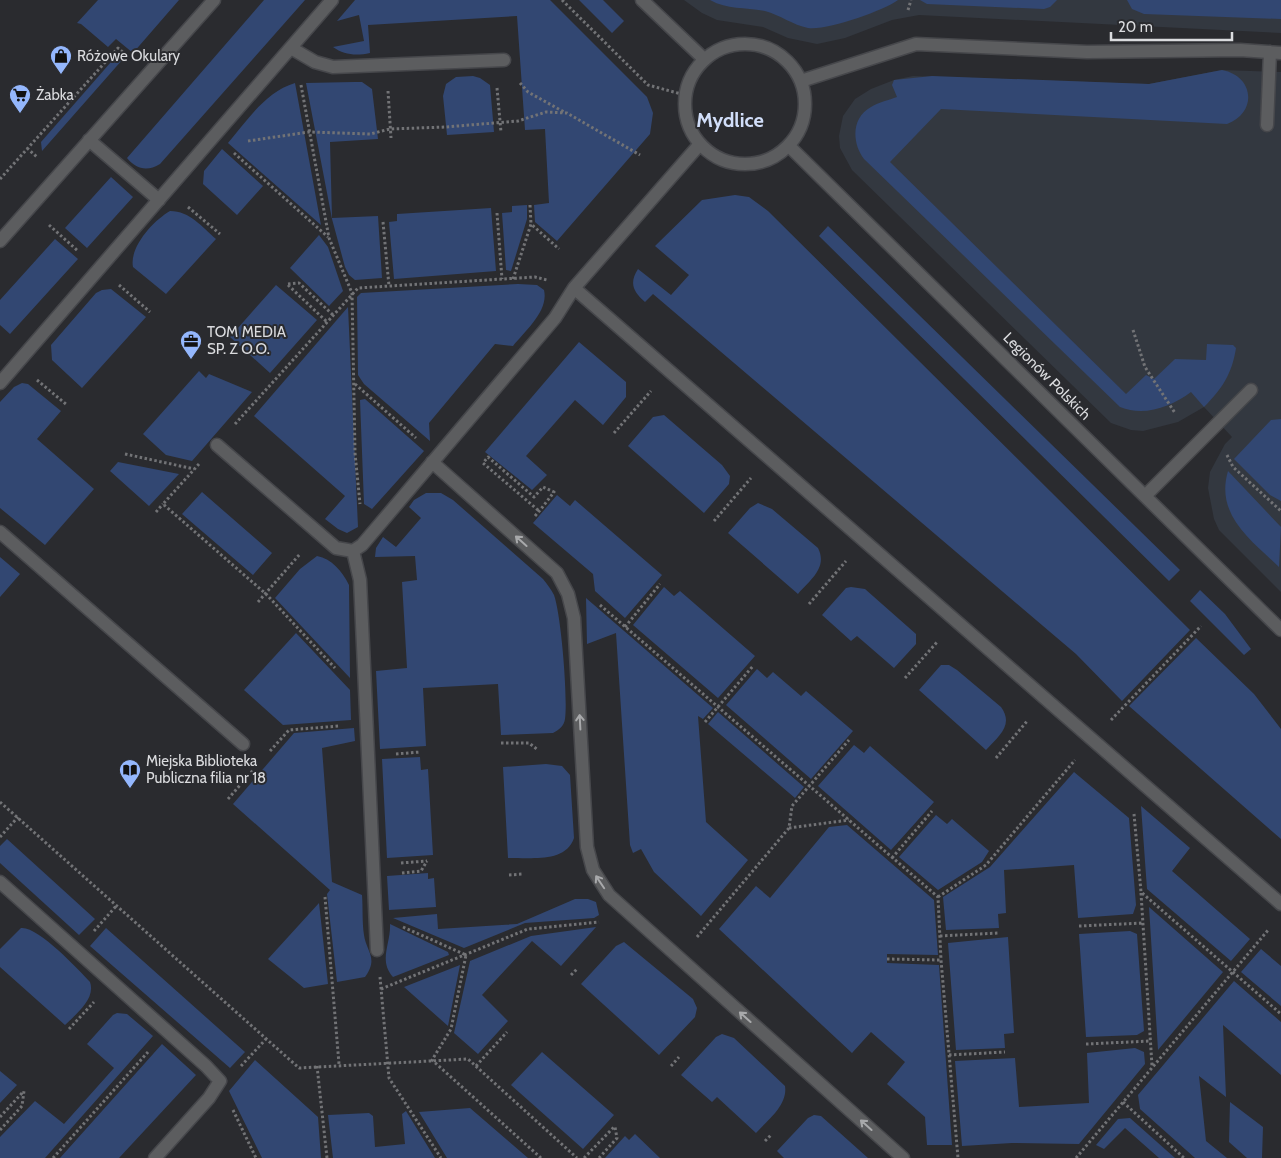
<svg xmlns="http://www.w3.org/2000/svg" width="1281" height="1158" viewBox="0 0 1281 1158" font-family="Cabin,sans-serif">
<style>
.built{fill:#333840}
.green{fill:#324772}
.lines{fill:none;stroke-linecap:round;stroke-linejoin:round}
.minor-casing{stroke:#46474b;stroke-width:15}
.path{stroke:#727376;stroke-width:3;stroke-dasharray:2.5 2.5;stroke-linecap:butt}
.minor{stroke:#5c5d5f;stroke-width:12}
.oneway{stroke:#a8a9ab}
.labels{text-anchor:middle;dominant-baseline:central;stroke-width:4;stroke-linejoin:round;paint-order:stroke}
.poi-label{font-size:15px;fill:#dadbde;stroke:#2a2b2f;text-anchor:start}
.street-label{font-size:15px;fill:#dadbde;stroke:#2a2b2f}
.district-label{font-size:20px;font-weight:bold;fill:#d1def9;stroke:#2a2b2f}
</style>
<rect width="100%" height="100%" fill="#2a2b2f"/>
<!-- built -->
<path class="built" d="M 684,0 L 1281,0 L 1281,33 L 919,15 L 892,20 L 845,38 L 817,44 L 788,38 L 763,27 L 717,20 L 702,13 Z
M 1222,70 L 1281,72 L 1281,592 L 1219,530 L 1214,519 L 1208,488 L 1210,472 L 1225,444 L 1232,437 L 1204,407 L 1178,422 L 1143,431 L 1131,430 L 1111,423 L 852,170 L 840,148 L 839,136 L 843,116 L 855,99 L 871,89 L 894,80 L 913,76 L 1149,84 Z"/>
<!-- green -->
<path class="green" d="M 98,0 L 179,0 L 133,53 L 116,39 L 108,47 L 81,24 L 77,23 Z
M 264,0 L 305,0 L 160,164 C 147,172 136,169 127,158 Z
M 355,0 L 550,0 L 647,97 L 653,113 L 650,134 L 557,241 L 535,222 L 534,205 L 549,203 L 545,129 L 525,130 L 517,16 L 368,25 L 370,53 C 356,56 344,55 333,47 L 364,41 L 359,15 L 337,21 Z
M 579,0 L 603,0 L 624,21 L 612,33 Z
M 710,0 L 898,0 C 883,11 826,31 808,28 C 793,25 780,15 765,11 C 745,7 728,10 710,0 Z
M 920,0 L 1057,0 L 1050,7 L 1044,9 L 927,4 Z
M 1127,0 L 1281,0 L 1281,19 L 1144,14 L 1132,9 Z
M 118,54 L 123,59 L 42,151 L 41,142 Z
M 1222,70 C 1254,76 1258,112 1227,124 L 941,109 L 890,162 L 1126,394 L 1146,375 L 1154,379 L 1175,359 L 1206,360 L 1207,344 L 1233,345 L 1236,348 C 1232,374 1222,389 1204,407 L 1191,392 C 1171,407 1144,417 1120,407 L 864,159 C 852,143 851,118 871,107 C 879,102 889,100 897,97 L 892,85 L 894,80 L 932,76 L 1149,84 Z
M 473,76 L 480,78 L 490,85 L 494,132 L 447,135 L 443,96 L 446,84 L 456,77 Z
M 354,82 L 362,82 L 372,89 L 378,139 L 330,142 L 332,218 L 378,216 L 382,278 L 355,280 L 349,275 L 345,267 L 332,219 L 306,83 Z
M 295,83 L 321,225 L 228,143 C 248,120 265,92 295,83 Z
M 222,149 L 263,186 L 237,215 L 203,184 L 204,171 Z
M 111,177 L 133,197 L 87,248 L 65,228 Z
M 735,195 L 749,197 L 768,211 L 1190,630 L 1122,701 L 1076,654 L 653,294 L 645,302 C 633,291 629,283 638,269 L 671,295 L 689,275 L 655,246 L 702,200 Z
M 527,205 L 527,219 L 511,271 L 506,270 L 502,213 L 512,212 L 512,206 Z
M 491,208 L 496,271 L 394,279 L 389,222 L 397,221 L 397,214 Z
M 170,211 C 190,211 202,227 216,239 L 166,294 L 133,267 C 129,247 154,220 170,211 Z
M 828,226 L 1180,570 L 1169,581 L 819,236 Z
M 319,235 L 328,247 L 343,291 L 329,306 L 290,268 Z
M 55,239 L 78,259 L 10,334 L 0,325 L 0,300 Z
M 518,284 L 537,285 L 544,290 C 549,311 525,331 513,346 L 495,344 L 429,423 L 430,441 L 364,384 L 358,375 L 357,297 L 361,293 Z
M 276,285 L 317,320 L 270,373 L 230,337 Z
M 111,289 L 146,317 L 82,388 L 52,360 L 51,345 L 96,293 L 102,290 Z
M 348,307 L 358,527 L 347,533 L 338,529 L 325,519 L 345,496 L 254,416 Z
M 579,342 L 626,382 L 626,397 L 603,425 L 575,400 L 526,456 L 547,475 L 532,490 L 485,452 Z
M 199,371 L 206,378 L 209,374 L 252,392 L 192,461 L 166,455 L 143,434 Z
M 22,383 L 28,384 L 61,411 L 37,439 L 94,489 L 45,545 L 0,508 L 0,402 L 14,387 Z
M 365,399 L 424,451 L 372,509 L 364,504 L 360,400 Z
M 664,415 L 722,465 L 730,476 L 729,484 L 704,513 L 628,446 L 653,417 Z
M 1281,419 L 1281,501 L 1270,495 L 1234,459 L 1271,420 Z
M 118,462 L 179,474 L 149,506 L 110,471 Z
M 1228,471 L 1281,527 L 1279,567 C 1251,540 1215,515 1228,471 Z
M 202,492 L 272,553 L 253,575 L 182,514 Z
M 426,493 L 441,493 L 453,500 L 543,579 C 547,584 551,589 554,595 C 561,614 568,697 565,719 C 564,726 559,730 553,733 L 501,735 L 498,684 L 423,688 L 426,746 L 380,749 L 376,671 L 407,668 L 402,582 L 417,580 L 415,556 L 375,557 L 376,548 L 383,537 L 396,547 L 421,518 L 409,507 L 414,500 Z
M 557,495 L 570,506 L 575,500 L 662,575 L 625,618 L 595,591 L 593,574 L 533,523 Z
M 758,503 L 772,509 L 818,548 C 828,568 810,580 798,594 L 728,533 L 750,508 Z
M 317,556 C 332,559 342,571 349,585 L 350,678 L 275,598 L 300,569 Z
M 0,557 L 20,574 L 0,597 Z
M 664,587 L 674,596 L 680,591 L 755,656 L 718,698 L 633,625 Z
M 851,587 L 865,589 L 916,634 L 916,644 L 894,668 L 857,636 L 851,641 L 822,615 L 846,588 Z
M 1200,590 L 1225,614 L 1251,649 L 1244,655 L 1190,601 Z
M 586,598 L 713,708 L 703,719 L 698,716 L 706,822 L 748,860 L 701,916 L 654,872 L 641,849 L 633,853 L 630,845 L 616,633 L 587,644 Z
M 296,633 L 350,690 L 351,720 L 283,725 L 244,690 Z
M 1196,638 L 1254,694 L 1281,729 L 1281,839 L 1129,706 Z
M 941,665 L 949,665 L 957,670 L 1001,707 C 1014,725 999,736 986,750 L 919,690 Z
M 757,669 L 767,678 L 773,672 L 801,696 L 806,691 L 853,731 L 811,779 L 726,705 Z
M 718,712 L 804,787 L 795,798 L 708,724 Z
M 354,728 L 355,741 L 322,748 L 332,882 L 362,895 C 363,908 362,922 364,935 C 366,951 379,958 365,977 L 337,982 L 327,894 L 330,890 L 233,804 L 294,733 Z
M 854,745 L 864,753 L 870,746 L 934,802 L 891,850 L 818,786 Z
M 420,757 L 421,770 L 428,769 L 433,855 L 387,858 L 382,759 Z
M 546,764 L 562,766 L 570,775 L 574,838 C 565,864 530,857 508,858 L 503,767 Z
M 1074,772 L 1129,818 L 1136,905 L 1133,914 L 1078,918 L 1074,865 L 1004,870 L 1006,913 L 998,914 L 999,928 L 946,930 L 943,897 L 990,867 Z
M 1141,806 L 1190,848 L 1172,871 L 1250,939 L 1231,961 L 1147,889 Z
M 936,815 L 947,824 L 952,819 L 989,851 L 982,862 L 938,890 L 899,857 Z
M 847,825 L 934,900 L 938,955 L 887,954 L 887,963 L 939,965 L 952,1145 L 927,1145 L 925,1117 L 887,1084 L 905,1062 L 871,1032 L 852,1053 L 719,929 L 756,886 L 770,898 L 829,827 Z
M 7,839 L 95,919 L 79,935 L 0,863 L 0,846 Z
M 428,873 L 428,879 L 434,878 L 436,907 L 389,910 L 387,876 Z
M 575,899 L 588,899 L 596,902 L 599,915 L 594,918 L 525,923 L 464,948 L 393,918 L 437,914 L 438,929 L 517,924 Z
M 319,903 L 328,984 L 304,988 L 268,959 Z
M 1149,907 L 1223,972 L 1158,1050 Z
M 390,924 L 448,952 L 449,955 L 393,977 C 378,960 391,944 390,924 Z
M 596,927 L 561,966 L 532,941 L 482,995 L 508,1021 L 478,1054 L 454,1033 L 470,961 L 531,936 Z
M 21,928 C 38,926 78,969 90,982 C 96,999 76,1014 65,1025 L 0,967 L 0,949 Z
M 106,928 L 245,1052 L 230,1068 L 90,946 Z
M 1130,931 L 1137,934 L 1144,1031 L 1137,1035 L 1086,1037 L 1079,934 Z
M 1008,937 L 1014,1033 L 1004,1034 L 1005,1048 L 956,1050 L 948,943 Z
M 624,942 L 693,999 L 697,1008 L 695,1017 L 659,1055 L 581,984 L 616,946 Z
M 1261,949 L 1281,966 L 1281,1006 L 1241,972 Z
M 460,965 L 448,1026 L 404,987 Z
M 1234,981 L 1281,1022 L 1281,1075 L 1223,1025 L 1226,1097 L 1199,1076 L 1206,1141 L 1227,1158 L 1195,1158 L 1140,1109 L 1138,1095 Z
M 117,1013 L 127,1014 L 153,1036 L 45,1158 L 0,1158 L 0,1137 L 35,1101 L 64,1124 L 114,1068 L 87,1044 L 113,1015 Z
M 722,1034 L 734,1038 L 785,1086 C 788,1105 768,1120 756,1133 L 717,1097 L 712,1102 L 681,1075 L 716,1037 Z
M 162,1044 L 196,1075 L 119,1158 L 60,1158 Z
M 1135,1048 L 1144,1052 L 1145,1064 L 1079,1144 L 1012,1143 L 962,1146 L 955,1061 L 1015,1058 L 1019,1107 L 1089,1103 L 1087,1053 Z
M 542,1052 L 614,1115 L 583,1149 L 511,1085 Z
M 255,1060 L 318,1117 L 321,1158 L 262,1158 L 229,1091 Z
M 0,1071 L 17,1085 L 0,1103 Z
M 1230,1102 L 1263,1127 L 1262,1158 L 1247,1158 L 1229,1142 Z
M 470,1108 L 528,1158 L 447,1158 L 419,1112 Z
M 406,1111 L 435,1158 L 333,1158 L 328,1115 L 369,1113 L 373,1116 L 375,1147 L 405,1144 L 402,1114 Z
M 814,1115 L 821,1116 L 868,1158 L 784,1158 L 777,1151 L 808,1118 Z
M 1130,1118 L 1175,1158 L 1159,1158 L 1125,1128 L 1104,1149 L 1096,1145 L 1118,1119 Z
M 635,1134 L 660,1158 L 605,1158 L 625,1136 L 629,1140 Z"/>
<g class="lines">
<!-- minor casing -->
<g class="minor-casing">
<path id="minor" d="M 642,0 L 704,59
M685 104a60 60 0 1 1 120 0a60 60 0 1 1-120 0Z
M 291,48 L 315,62 L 333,67 L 504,60
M 801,81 L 916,44 L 1087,52 L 1240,50 L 1281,53
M 1267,125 L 1270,52
M 89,140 L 159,200
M 789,146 L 1281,630
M 0,241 L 214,0
M 574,288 L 1281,904
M 0,383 L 332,0
M 217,445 L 336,548 L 353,551 L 362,545 L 555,318 L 574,288 L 700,144
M 432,462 L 557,573 L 568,594 L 574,618 L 587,847 L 593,870 L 609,895 L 903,1158
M 1145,496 L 1251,390
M 0,532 L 243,744
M 353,551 L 360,580 L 377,950
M 0,882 L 206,1066 L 220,1081 L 209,1098 L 155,1158"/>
</g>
<!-- path -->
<path class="path" d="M 562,0 L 648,85 L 685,95
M 908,10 L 911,0
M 520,83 L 528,92 L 564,112
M 301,85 L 329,238 L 352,293 L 355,453 L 360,504
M 497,88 L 501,132
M 388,91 L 391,138
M 248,141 L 309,132 L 370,134 L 390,129 L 446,127 L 518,121 L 546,112 L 567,113 L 640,155
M 27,148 L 38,158
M 234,153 L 328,237
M 0,179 L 118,48 L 127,56
M 530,205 L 531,224
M 188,207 L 220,234
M 497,213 L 502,279
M 383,222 L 389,286
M 49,225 L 78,251
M 513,279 L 531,224 L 559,249
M 288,284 L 299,283 L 333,315
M 119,285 L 150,312
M 288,285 L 327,322
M 1133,330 L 1145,367 L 1175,413
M 37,380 L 67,405
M 355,384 L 416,438
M 235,424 L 358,288 L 535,277 L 547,280
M 614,433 L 651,391
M 125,454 L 194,469
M 1227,455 L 1233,467 L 1281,511
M 199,464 L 163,504 L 266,594 L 335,668
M 156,512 L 163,504
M 535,516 C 542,508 548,500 554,492 L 543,487 L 534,497 L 488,457 L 483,463 L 539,511
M 714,521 L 751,478
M 258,602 L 300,554
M 809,604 L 846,561
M 600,605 L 938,897 L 941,960 L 958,1158
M 625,627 L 660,584
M 905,678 L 938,641
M 1111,720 L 1201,626
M 705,722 L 753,666
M 501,743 L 529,743 L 538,750
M 270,751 L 289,730 L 339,726
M 396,754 L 420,752
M 996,758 L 1028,720
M 228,799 L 254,769
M 0,802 L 299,1068 L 468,1059 L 577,1158
M 1134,814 L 1141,892 L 1281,1014
M 789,828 L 849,820
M 0,837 L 18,817
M 892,858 L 932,811
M 401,863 L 427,861
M 402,873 L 421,871 L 427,861
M 509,875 L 523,874
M 1141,893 L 1152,1066
M 325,897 L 339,1064
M 938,897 L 986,865 L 1075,760
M 1079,926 L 1143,923
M 403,927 L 466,955 L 451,1029 L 432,1060 L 541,1158
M 94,931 L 117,905
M 940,936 L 999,933
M 697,937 L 789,828 L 792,806 L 849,740
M 887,959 L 941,960
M 571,975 L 577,969
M 380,977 L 389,1078 L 441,1158
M 381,989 L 528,929 L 599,922
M 69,1029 L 94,1002
M 1086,1044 L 1151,1041
M 949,1055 L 1005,1052
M 241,1066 L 266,1039
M 317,1066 L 327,1158
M 476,1066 L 507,1032
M 671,1066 L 679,1057
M 1123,1102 L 1184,1158
M 233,1110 L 256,1158
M 0,1117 L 23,1092
M 0,1130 L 22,1106 L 24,1091
M 765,1141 L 771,1135
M 53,1158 L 148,1052
M 584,1158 L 614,1127
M 599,1158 L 617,1138 L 615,1127
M 1076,1158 L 1269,929"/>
<!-- minor -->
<use href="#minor" class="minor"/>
</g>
<!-- one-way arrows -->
<defs><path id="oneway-shaft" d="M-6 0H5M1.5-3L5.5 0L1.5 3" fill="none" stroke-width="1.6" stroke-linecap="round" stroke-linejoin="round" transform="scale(1.25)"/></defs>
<g class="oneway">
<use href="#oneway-shaft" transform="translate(521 541) rotate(-138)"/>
<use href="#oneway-shaft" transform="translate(580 722) rotate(-93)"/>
<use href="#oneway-shaft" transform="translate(600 882) rotate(-124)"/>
<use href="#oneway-shaft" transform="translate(745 1017) rotate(-138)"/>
<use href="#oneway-shaft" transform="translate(866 1125) rotate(-138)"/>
</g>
<!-- icons -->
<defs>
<g id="shop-pin" transform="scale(1.125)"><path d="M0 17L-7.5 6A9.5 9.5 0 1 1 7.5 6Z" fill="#94b7fd" stroke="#2a2b2f"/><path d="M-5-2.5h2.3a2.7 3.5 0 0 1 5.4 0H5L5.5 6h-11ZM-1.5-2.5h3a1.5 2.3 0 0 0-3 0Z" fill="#111"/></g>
<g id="supermarket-pin" transform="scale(1.125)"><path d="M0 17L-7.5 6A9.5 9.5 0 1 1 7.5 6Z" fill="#94b7fd" stroke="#2a2b2f"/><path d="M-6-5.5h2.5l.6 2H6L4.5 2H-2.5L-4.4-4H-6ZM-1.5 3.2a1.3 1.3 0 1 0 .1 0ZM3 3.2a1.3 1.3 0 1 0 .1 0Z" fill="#111"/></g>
<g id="office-pin" transform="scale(1.125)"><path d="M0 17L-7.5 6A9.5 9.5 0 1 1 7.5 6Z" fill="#94b7fd" stroke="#2a2b2f"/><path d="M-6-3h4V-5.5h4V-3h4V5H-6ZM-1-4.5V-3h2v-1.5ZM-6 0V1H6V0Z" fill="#111"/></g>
<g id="library-pin" transform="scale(1.125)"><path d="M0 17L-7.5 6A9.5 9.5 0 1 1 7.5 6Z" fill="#94b7fd" stroke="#2a2b2f"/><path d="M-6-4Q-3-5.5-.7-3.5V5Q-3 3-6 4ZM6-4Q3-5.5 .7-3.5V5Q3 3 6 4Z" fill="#111"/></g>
</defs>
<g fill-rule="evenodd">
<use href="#shop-pin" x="61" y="56"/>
<use href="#supermarket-pin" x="20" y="95"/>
<use href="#office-pin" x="191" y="341"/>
<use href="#library-pin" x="130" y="770"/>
</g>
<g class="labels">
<!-- poi labels -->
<g class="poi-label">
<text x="77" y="56">Różowe Okulary</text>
<text x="36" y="95">Żabka</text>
<text x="207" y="332">TOM MEDIA<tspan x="207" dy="17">SP. Z O.O.</tspan></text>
<text x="146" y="761">Miejska Biblioteka<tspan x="146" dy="17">Publiczna filia nr 18</tspan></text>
</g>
<!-- street labels -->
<g class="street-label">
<text transform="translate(1047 376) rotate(45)">Legionów Polskich</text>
</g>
<!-- district labels -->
<g class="district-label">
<text x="730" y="120">Mydlice</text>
</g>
</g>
<!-- scale -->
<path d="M1111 32v8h121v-8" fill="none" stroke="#dadbde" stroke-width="2.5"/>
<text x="1118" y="32" font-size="15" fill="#dadbde" stroke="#2a2b2f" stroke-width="4" paint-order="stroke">20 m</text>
</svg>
